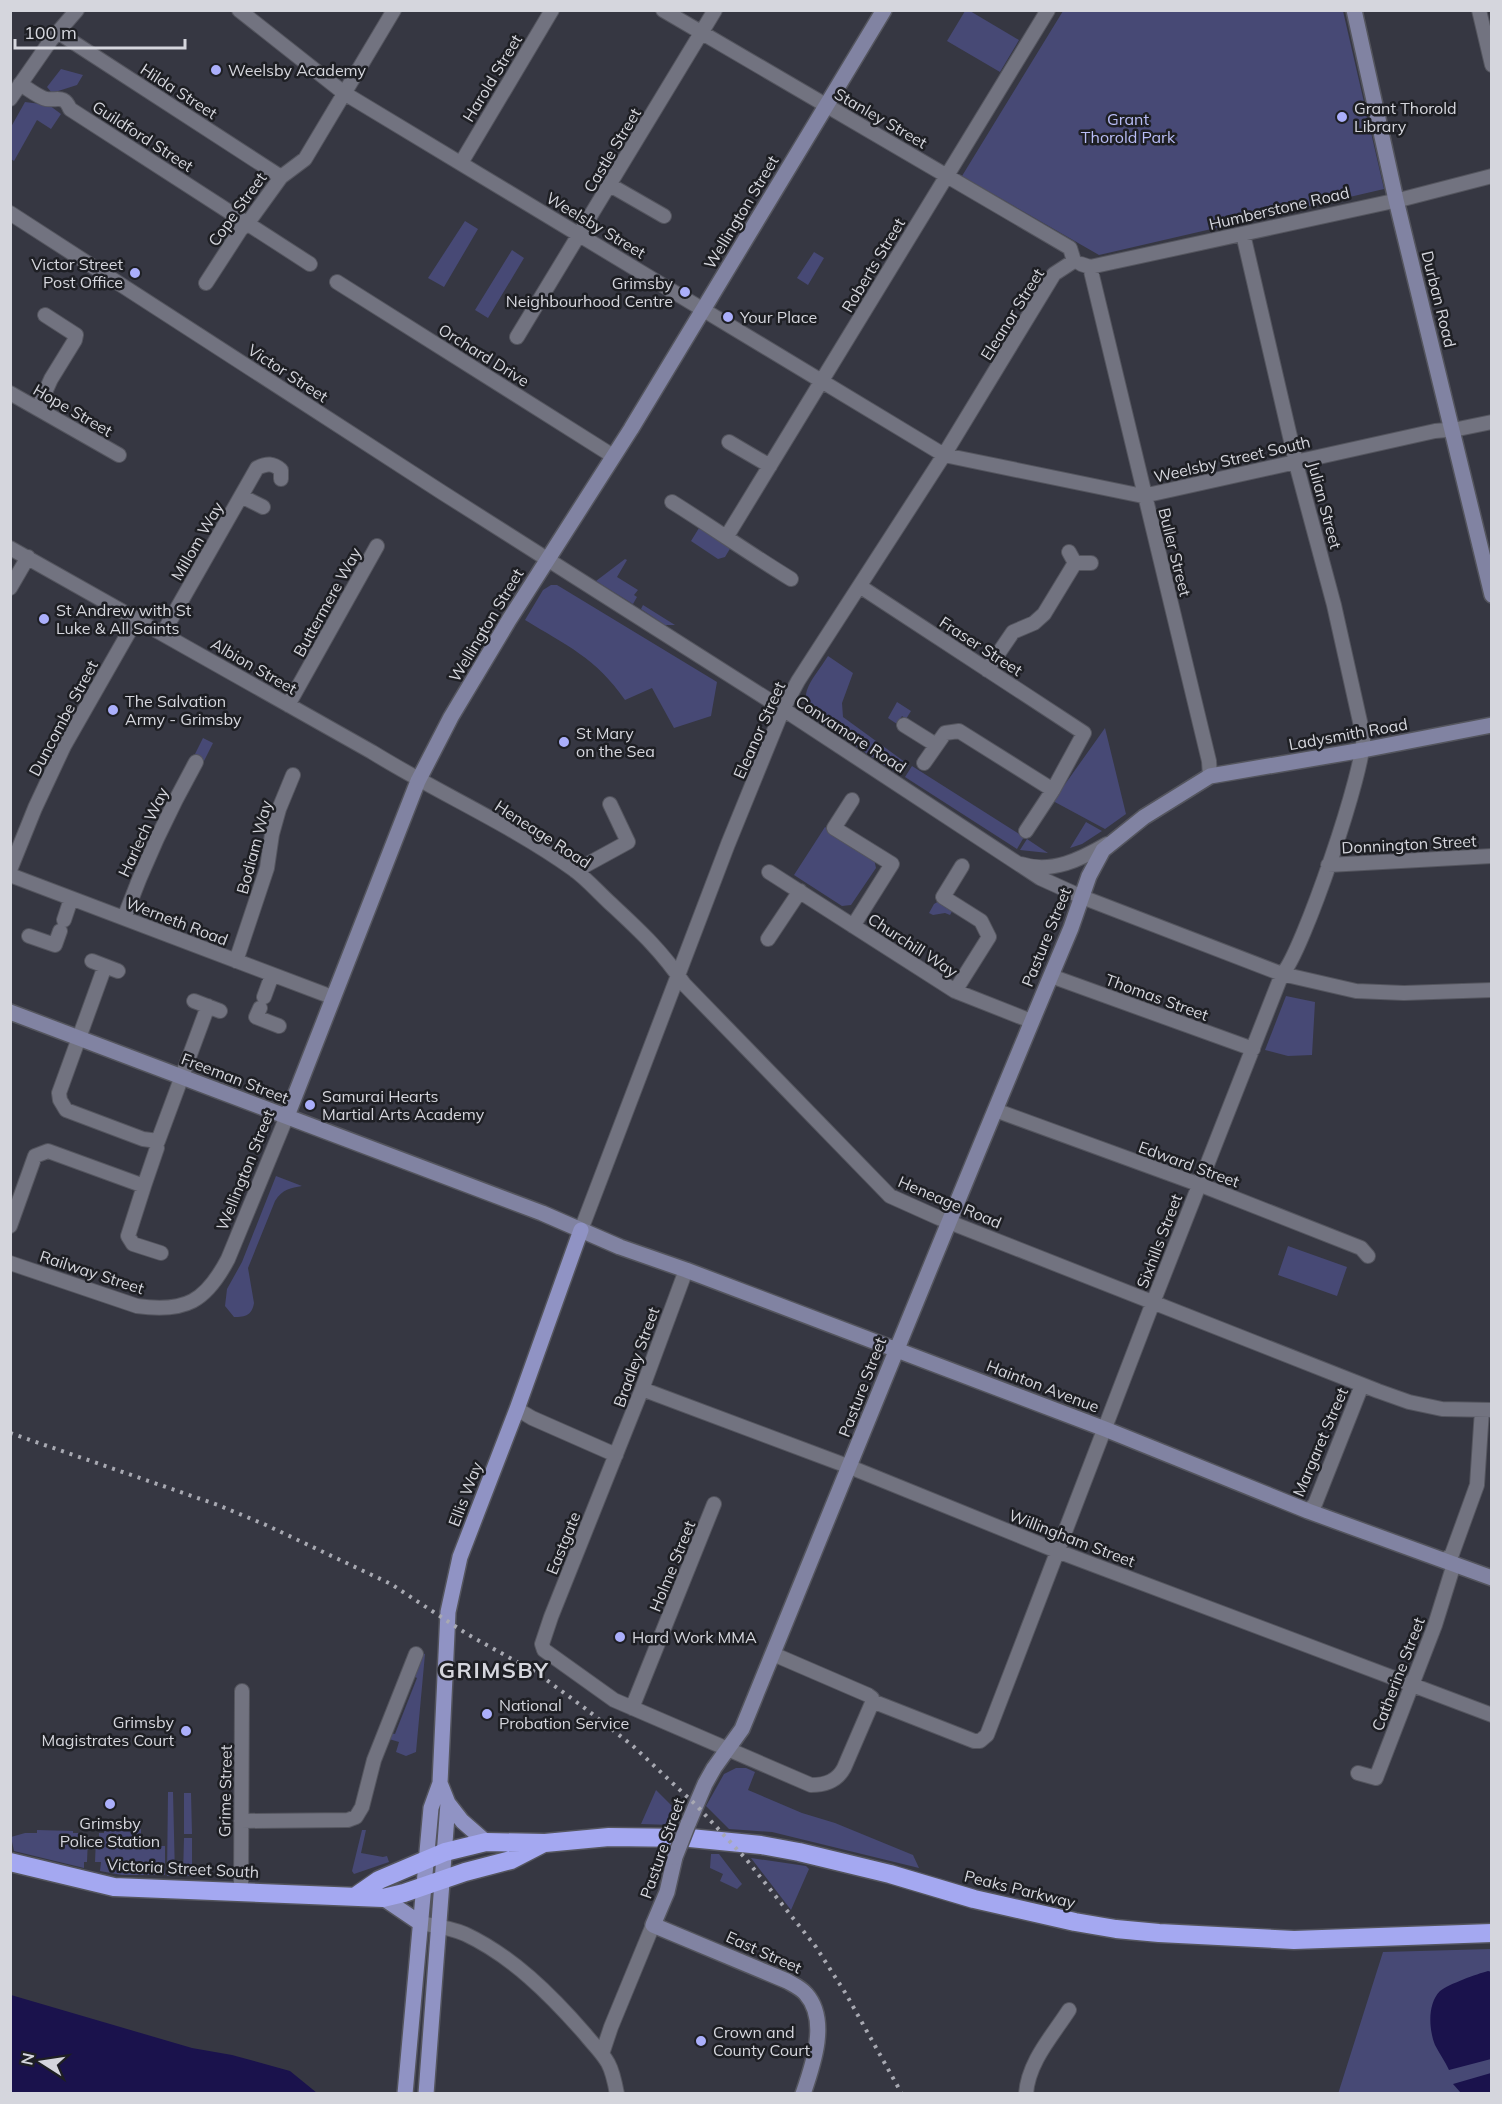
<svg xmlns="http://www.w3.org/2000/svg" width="1502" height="2104" viewBox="0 0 1502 2104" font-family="Mulish,sans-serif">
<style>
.green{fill:#474975}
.water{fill:#1a124c}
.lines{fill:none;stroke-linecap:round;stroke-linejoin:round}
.street-casing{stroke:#54555e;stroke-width:16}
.secondary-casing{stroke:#54555e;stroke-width:18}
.primary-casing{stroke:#54555e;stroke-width:18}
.highway-casing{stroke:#54555e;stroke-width:21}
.street{stroke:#727380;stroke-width:14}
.secondary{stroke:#8183a2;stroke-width:15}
.primary{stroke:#9093c4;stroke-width:15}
.highway{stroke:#a4a8f1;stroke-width:18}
.rail{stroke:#a8a9b2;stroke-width:4;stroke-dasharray:3 6;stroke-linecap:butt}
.secondary-bridge-casing{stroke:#54555e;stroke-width:18;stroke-linecap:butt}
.secondary-bridge{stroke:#8183a2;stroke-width:15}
.poi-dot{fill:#abaffb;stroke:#1e1f24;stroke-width:2}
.labels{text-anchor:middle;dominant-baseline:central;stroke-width:5;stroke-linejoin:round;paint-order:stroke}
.poi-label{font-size:16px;fill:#d5d6dd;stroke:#1e1f24;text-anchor:start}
.street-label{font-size:16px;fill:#d5d6dd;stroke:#1e1f24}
.park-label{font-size:16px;fill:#babef7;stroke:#1e1f24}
.district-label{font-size:22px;font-weight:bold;letter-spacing:1.5px;fill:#d5d6dd;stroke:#1e1f24}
</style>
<rect width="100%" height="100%" fill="#363742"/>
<!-- green -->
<path class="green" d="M 965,11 L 970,11 L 1019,40 L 1000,72 L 947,41 Z
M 1343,11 L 1384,189 L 1099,255 L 962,176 L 1063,11 Z
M 61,69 L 83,75 L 77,85 L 52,93 L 47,87 Z
M 25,102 L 49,105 L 61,114 L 51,129 L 37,120 L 14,161 L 11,159 L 11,127 Z
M 465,221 L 478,229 L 444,287 L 428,278 Z
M 512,250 L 524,258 L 488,318 L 475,310 Z
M 814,252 L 824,258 L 808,285 L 797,278 Z
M 699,528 L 731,547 L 725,557 L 718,559 L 691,541 Z
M 625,559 L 627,560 L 617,577 L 638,590 L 634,595 L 637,597 L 633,604 L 596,581 Z
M 551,585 L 557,585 L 717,682 L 711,716 L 674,728 L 652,688 L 625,700 C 596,658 566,645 525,620 L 543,590 Z
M 643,605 L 675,625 L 665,625 L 641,609 Z
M 828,656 L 853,673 L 842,703 L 843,717 L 909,765 L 901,776 L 822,724 C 791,698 811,683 828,656 Z
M 897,702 L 911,711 L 906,719 L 902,716 L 897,724 L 888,718 Z
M 1105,728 L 1126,814 L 1105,829 L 1053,801 Z
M 203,738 L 213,743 L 204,761 L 194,756 Z
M 912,766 L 1024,837 L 1017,849 L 905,777 Z
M 1086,822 L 1102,831 L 1082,844 L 1070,848 Z
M 825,827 L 874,859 L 876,868 L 851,905 L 842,906 L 794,875 Z
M 1027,839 L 1048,853 L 1020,850 Z
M 939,901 L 954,908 L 950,915 L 945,913 L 933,915 L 929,913 L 934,904 Z
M 1286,996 L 1315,1002 L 1312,1055 L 1288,1056 L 1265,1050 Z
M 276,1176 L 302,1186 C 291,1188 282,1189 275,1201 L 248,1268 L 254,1303 C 252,1315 246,1317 234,1317 L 225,1306 L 227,1289 L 242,1262 Z
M 1288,1246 L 1347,1267 L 1337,1296 L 1278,1275 Z
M 422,1653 L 425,1654 L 416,1752 L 406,1756 L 396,1752 L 399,1742 L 389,1739 L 391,1733 L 395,1734 L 417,1678 L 413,1676 Z
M 736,1768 L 746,1768 L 755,1772 L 748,1790 L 802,1813 L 835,1823 L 913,1855 L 919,1868 L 772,1832 L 729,1829 L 706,1806 L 724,1774 Z
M 656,1790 L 679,1813 L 674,1822 L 671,1825 L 641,1824 Z
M 168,1792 L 173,1792 L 175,1876 L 167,1876 Z
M 184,1793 L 191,1793 L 192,1834 L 184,1834 Z
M 104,1829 L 141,1829 L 141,1846 L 165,1846 L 165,1875 L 122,1875 L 100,1871 L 101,1862 L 95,1862 L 96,1838 L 99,1838 L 99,1833 L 104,1833 Z
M 37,1830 L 73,1831 L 73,1833 L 84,1833 L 84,1837 L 88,1838 L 87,1862 L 84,1862 L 84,1868 L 14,1851 L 11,1837 L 25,1833 L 37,1833 Z
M 362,1830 L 366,1830 L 361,1853 L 383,1857 L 387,1856 L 389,1862 L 354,1874 L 352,1871 Z
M 184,1838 L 192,1838 L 192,1876 L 183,1876 Z
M 711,1854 L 719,1854 L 742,1884 L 737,1889 L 720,1881 L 723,1874 L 710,1868 Z
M 751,1858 L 806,1866 L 809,1869 L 791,1910 Z
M 1491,1949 L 1491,2093 L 1338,2094 L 1383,1952 Z"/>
<!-- water -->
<path class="water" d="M 1488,1971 L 1492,1972 L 1491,2059 L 1449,2070 C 1445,2061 1439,2053 1435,2045 C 1429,2030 1427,2004 1440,1991 C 1449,1984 1477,1974 1488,1971 Z
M 11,1995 L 192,2048 L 232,2055 L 290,2071 L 317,2093 L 11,2093 Z
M 1491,2073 L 1491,2093 L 1461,2093 L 1453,2084 Z"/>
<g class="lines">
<!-- street casing -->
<g class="street-casing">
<path id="street" d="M 239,10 L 344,93 L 944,455 L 1143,496 L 1435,431 L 1458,429 L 1492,422
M 663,10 L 1070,248 L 1074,261
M 1479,10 L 1492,65
M 59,33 L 281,177
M 20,84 C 27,88 38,97 46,99 C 57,101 64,94 70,109 L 310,264
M 10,99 L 51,40 L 77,10
M 461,163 L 552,10
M 610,185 L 664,216
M 10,213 L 443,493 L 783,709 L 1040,878 L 1082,897 L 1282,974 L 1356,991 L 1404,993 L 1492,990
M 1081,264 L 1090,267 L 1403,199 L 1492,176
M 1090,267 C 1129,432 1170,596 1209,761 L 1210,776
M 337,282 L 613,456
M 206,283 L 241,229 L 247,224 L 281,177 L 305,159 L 394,10
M 517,337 L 715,10
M 10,393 L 119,455
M 38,408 L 51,379 L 75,340 L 76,335 L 45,315
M 729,442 L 770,466
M 241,496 L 263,507
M 672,502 C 712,527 750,554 791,579
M 727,536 L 1048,10
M 10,548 L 372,752 C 438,793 510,824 573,869 C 587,879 598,892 610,903 C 640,931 661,950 684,984 L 890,1196 L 939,1218 L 1378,1391 L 1409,1402 L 1442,1409 L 1492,1410
M 1069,552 L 1075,563 L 1091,563
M 861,587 L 1084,733 L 1053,790 L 1026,831
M 10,588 L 28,557
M 163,633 L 257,468 C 267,463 273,463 281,470 L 281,479
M 987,670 L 1013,632 L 1034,623 L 1044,614 L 1075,563
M 288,705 L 377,546
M 904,725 L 936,745
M 924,763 L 945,733 L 959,731 L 1053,790
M 852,800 L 834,828 L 892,864 L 853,926
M 1021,864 C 1052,874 1081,859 1107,844
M 1328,865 L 1492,856
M 10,870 L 35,808 L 64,746 L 137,618
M 575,871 L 628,842 L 610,804
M 769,872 L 955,991 L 1031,1021
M 10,875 L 332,997
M 124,918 C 144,864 168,812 196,762
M 64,920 L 71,899
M 29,936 L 55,945 L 60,931
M 768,939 L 800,891
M 92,961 L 118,971
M 236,961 L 267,868 L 272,834 L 279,809 L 293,775
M 105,966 L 59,1093 L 60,1100 L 66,1110 L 143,1139 L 158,1141 L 208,1006
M 1051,976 L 1253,1049
M 955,991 L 989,937 L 981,921 L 943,897 L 962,866
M 264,997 L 272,975
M 194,1001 L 220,1011
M 260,1008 L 256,1017 L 279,1026
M 995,1110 L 1206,1187 L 1361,1248 L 1368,1256
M 144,1186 L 157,1148
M 10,1226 L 35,1156 L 48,1151 L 144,1186 L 128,1236 L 133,1244 L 161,1253
M 581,1230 L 728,844 L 783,709 L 798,681 L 944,455 L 1054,274 L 1074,261
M 10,1263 L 137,1306 C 186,1313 206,1301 228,1259 L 287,1116
M 686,1270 L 642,1389 L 551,1617 L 542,1644 L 544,1650 L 614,1700 L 811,1785 C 826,1785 837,1781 844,1768 L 872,1703 L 872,1698 L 868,1695 L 773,1654
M 642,1389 L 850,1467 L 1057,1551 L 1492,1715
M 517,1409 L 532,1418 L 616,1455
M 1308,1511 L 1315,1504 L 1362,1385
M 1445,1560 L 1452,1554 L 1477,1485 L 1482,1410
M 872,1701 L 974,1741 L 980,1741 L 987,1735 L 1152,1305 L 1282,974 C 1301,957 1368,761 1363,735 L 1334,605 L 1298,471 L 1243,234
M 632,1708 L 714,1504
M 1358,1773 L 1376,1778 L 1435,1625 L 1454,1564
M 241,1821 L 348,1820 L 356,1817 L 362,1807 L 374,1760 L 416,1654
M 241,1892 L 242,1691
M 420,1923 C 436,1926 451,1928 465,1934 C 512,1956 551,1995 585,2034 C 592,2043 602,2052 608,2063 C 613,2072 615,2083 617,2094
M 602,2054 L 611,2027 L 653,1925
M 1026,2094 C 1028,2062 1053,2035 1069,2010"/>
</g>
<!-- secondary casing -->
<g class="secondary-casing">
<path id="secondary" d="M 1354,10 L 1396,200 L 1492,595
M 10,1012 L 542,1213 L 620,1247 L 686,1270 L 1105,1429 L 1308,1511 L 1492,1578
M 287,1116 L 418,781 L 451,717 L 509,620 L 631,429 L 884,10
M 688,1824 L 705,1784 L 714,1768 L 742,1729 C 851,1462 959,1194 1071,928 L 1089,876 L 1103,850 L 1144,817 L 1210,776 L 1363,750 L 1492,725
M 675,1857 L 667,1892 L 653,1925 L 787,1981 C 794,1985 801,1988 806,1994 C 829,2020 813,2065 803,2094"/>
</g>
<!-- primary casing -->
<g class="primary-casing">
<path id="primary" d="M 448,1803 L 462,1821 L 486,1842
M 383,1898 L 420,1923
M 405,2094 L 431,1808 L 440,1783 L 448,1612 L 460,1557 L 517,1409 L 581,1230
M 426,2094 L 448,1803 L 440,1783"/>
</g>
<!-- highway casing -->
<g class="highway-casing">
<path id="highway" d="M 10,1862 L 114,1887 L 383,1898 L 404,1893 L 465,1872 L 511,1860 L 542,1844
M 356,1896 L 379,1880 L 426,1860 L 445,1852 L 486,1842 L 545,1843 L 609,1837 L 690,1838 L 761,1845 L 799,1852 L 890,1874 L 974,1899 L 1075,1922 L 1116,1929 L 1159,1933 L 1294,1940 L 1492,1933"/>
</g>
<!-- street -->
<use href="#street" class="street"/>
<!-- secondary -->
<use href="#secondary" class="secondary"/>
<!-- primary -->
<use href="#primary" class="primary"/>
<!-- highway -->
<use href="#highway" class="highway"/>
<!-- rail -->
<path class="rail" d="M 10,1433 L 218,1505 L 266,1525 L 391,1584 L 467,1634 L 537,1673 L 586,1709 L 633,1746 L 666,1777 L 696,1805 L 746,1859 L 816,1947 L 846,1994 L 902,2094"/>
<!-- secondary-bridge casing -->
<g class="secondary-bridge-casing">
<path id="secondary-bridge" d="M 675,1857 L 688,1824"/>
</g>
<!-- secondary-bridge -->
<use href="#secondary-bridge" class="secondary-bridge"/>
</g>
<!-- markers -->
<g class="poi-dot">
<circle cx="216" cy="70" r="6"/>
<circle cx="1342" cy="117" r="6"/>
<circle cx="135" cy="273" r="6"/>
<circle cx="685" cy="292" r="6"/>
<circle cx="728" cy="317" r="6"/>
<circle cx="44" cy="619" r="6"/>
<circle cx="113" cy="710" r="6"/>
<circle cx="564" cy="742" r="6"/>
<circle cx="310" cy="1105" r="6"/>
<circle cx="620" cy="1637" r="6"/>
<circle cx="487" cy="1714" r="6"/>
<circle cx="186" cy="1731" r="6"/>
<circle cx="110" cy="1804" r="6"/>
<circle cx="701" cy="2041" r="6"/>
</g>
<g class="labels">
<!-- poi labels -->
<g class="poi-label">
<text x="228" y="70">Weelsby Academy</text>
<text x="1354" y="108">Grant Thorold<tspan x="1354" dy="18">Library</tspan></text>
<text x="123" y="264" text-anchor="end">Victor Street<tspan x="123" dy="18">Post Office</tspan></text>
<text x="673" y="283" text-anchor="end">Grimsby<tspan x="673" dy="18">Neighbourhood Centre</tspan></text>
<text x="740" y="317">Your Place</text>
<text x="56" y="610">St Andrew with St<tspan x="56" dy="18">Luke &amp; All Saints</tspan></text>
<text x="125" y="701">The Salvation<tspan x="125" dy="18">Army - Grimsby</tspan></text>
<text x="576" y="733">St Mary<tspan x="576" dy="18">on the Sea</tspan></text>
<text x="322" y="1096">Samurai Hearts<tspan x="322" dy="18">Martial Arts Academy</tspan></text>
<text x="632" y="1637">Hard Work MMA</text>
<text x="499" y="1705">National<tspan x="499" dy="18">Probation Service</tspan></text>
<text x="174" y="1722" text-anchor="end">Grimsby<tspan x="174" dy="18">Magistrates Court</tspan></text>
<text x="110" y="1823" text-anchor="middle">Grimsby<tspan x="110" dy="18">Police Station</tspan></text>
<text x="713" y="2032">Crown and<tspan x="713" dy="18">County Court</tspan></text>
</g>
<!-- street labels -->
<g class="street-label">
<text transform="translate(492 78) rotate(-59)">Harold Street</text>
<text transform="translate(179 91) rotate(33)">Hilda Street</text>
<text transform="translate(881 118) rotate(30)">Stanley Street</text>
<text transform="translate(143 136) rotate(33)">Guildford Street</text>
<text transform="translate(612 150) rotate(-59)">Castle Street</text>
<text transform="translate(1279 208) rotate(-13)">Humberstone Road</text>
<text transform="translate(237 209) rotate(-54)">Cope Street</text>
<text transform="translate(741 212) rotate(-59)">Wellington Street</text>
<text transform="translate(596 225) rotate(31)">Weelsby Street</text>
<text transform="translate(873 265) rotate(-59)">Roberts Street</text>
<text transform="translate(1439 299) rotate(76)">Durban Road</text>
<text transform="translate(1012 314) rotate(-58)">Eleanor Street</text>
<text transform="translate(484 355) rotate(32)">Orchard Drive</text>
<text transform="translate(288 373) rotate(33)">Victor Street</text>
<text transform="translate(73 410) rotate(30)">Hope Street</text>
<text transform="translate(1232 459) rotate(-13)">Weelsby Street South</text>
<text transform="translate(1325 505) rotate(75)">Julian Street</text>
<text transform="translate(197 541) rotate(-60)">Millom Way</text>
<text transform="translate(1175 552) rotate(76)">Buller Street</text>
<text transform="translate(327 602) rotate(-61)">Buttermere Way</text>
<text transform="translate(486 625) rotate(-59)">Wellington Street</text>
<text transform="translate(981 646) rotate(33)">Fraser Street</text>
<text transform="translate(254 666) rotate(30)">Albion Street</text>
<text transform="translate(63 718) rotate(-62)">Duncombe Street</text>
<text transform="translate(759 730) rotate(-66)">Eleanor Street</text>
<text transform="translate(851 734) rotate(33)">Convamore Road</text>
<text transform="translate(1348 734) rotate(-10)">Ladysmith Road</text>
<text transform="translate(143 832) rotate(-65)">Harlech Way</text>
<text transform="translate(543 834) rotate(33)">Heneage Road</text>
<text transform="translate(1409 844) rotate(-3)">Donnington Street</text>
<text transform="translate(254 847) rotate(-75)">Bodiam Way</text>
<text transform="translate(177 921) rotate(21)">Werneth Road</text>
<text transform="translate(1046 937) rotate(-68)">Pasture Street</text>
<text transform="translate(913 945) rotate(33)">Churchill Way</text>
<text transform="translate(1157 997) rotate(20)">Thomas Street</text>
<text transform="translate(235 1078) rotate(21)">Freeman Street</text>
<text transform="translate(1189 1164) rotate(20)">Edward Street</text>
<text transform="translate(245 1170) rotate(-68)">Wellington Street</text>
<text transform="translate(950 1202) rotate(23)">Heneage Road</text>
<text transform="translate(1159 1241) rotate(-69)">Sixhills Street</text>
<text transform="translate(92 1272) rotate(18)">Railway Street</text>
<text transform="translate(636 1357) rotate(-70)">Bradley Street</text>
<text transform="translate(1043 1386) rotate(21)">Hainton Avenue</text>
<text transform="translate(862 1387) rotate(-69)">Pasture Street</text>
<text transform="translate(1320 1442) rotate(-67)">Margaret Street</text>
<text transform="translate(465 1494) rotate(-69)">Ellis Way</text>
<text transform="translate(1072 1538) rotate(21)">Willingham Street</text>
<text transform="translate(563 1543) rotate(-68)">Eastgate</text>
<text transform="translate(672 1566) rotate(-68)">Holme Street</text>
<text transform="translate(1398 1674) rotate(-69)">Catherine Street</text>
<text transform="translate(225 1791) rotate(-89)">Grime Street</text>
<text transform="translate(662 1848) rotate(-71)">Pasture Street</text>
<text transform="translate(183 1868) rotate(3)">Victoria Street South</text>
<text transform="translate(1020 1889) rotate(14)">Peaks Parkway</text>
<text transform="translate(764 1952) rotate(24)">East Street</text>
</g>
<!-- park labels -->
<g class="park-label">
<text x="1128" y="119">Grant<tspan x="1128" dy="18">Thorold Park</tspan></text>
</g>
<!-- district labels -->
<g class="district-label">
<text x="494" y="1670">GRIMSBY</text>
</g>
</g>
<!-- border -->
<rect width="1502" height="2104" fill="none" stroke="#d5d6dd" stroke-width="24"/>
<!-- north arrow -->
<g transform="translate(42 2062) rotate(282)" stroke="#1e1f24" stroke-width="4.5" paint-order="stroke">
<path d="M0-4.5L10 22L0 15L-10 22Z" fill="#d5d6dd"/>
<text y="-9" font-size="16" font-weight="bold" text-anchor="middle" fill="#d5d6dd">N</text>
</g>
<!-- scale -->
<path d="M15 39v9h170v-9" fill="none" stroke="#d5d6dd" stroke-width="3"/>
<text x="24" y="39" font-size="18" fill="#d5d6dd" stroke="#1e1f24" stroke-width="4.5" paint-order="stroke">100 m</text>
</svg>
